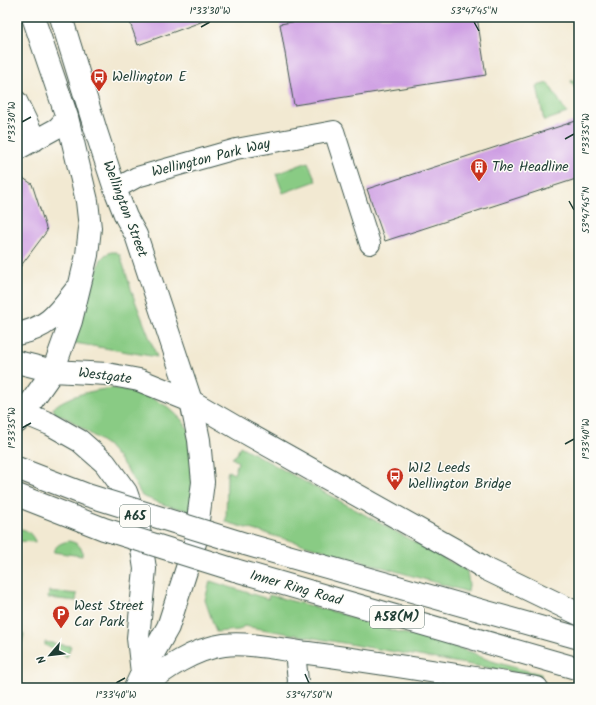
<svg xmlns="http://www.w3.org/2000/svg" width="596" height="705" viewBox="0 0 596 705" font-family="Kalam,sans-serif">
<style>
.green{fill:#89cb84;stroke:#54845c}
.building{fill:#ce9ee3}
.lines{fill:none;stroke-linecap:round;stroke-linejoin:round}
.street-casing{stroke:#3f574c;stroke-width:22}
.secondary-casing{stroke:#3f574c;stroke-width:24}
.primary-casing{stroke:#3f574c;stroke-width:24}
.highway-casing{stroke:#3f574c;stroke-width:24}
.street{stroke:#fff;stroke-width:20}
.secondary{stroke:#fff;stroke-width:22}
.primary{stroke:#fff;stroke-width:22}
.highway{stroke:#fff;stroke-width:22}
.highway-bridge-casing{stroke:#3f574c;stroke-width:24;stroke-linecap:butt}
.highway-bridge{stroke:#fff;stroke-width:22}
.ticks{fill:none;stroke:#1f3d34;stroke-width:1.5}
.labels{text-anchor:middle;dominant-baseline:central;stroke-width:3;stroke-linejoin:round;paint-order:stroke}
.shield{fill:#fdfcf7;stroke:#62766e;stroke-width:1}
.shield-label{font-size:13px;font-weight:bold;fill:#1f3d34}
.poi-label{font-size:14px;fill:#1f3d34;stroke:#fdfcf7;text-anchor:start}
.street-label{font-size:14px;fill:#1f3d34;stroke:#fdfcf7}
.neatline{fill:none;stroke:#1f3d34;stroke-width:1.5}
.ticks-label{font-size:10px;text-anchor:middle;fill:#1f3d34}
</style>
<rect width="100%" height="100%" fill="#fdfcf7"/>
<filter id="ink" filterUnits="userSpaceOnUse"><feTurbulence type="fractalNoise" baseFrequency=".025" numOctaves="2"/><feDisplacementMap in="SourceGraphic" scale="8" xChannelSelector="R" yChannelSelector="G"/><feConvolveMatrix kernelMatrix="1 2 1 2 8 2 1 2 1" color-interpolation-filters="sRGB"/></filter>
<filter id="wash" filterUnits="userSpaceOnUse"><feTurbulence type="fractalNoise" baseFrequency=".012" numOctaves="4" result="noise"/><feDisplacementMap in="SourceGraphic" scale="16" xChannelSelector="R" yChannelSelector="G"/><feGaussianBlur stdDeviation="0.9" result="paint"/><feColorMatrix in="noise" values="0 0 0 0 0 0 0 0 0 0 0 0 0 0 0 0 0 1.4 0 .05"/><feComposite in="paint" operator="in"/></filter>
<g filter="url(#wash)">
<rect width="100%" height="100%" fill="#f2e9d2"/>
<!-- green -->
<path class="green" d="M 579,79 L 579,96 L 571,81 Z
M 548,83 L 567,113 L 544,121 L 537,86 Z
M 308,162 L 316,181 L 283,193 L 276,174 Z
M 111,252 L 116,252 L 120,255 L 134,298 L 157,357 L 69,342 L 84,307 L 101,259 L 105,255 Z
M 113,388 L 132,391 L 152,398 L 168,407 L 182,420 L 188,429 L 194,484 L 190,511 L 165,505 L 142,496 L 128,471 L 120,460 L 107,445 L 70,420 L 55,413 L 53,408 C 67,395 95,390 113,388 Z
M 240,446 L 467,571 L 469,585 L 468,592 L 226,522 L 227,475 L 228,471 L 234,474 L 238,462 L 232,458 L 237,454 Z
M 17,529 C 26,528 31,533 35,541 L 35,542 L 17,541 Z
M 69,541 C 78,543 83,547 82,556 L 53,552 C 55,545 63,542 69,541 Z
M 210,581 L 268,599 L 269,595 L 342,614 L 375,626 L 446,644 L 474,653 C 481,660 529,671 541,674 L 541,677 L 244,626 L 239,630 L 216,632 L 205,600 Z
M 49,591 L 77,594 L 76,601 L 48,598 Z
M 17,633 L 24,634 L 21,645 L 17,642 Z
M 45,642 L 71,646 L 67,657 L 45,645 Z"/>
<g id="blocks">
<!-- building -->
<path class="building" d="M 128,17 L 209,17 L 209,19 L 138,45 Z
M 321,17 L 477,17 L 486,75 L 294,105 L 280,24 Z
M 579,120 L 579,178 L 385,241 L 367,189 Z
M 17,174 L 32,184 L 47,231 L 17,271 Z"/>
</g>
</g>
<g filter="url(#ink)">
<use href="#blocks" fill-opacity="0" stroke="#3f574c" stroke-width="1"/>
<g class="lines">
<!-- street casing -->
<g class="street-casing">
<path id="street" d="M 17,101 L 36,140
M 17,150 L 57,128 L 67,117
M 115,189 L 137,177 L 236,149 L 334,131 L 370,244
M 295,652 L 298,681 L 297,688"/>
</g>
<!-- secondary casing -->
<g class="secondary-casing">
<path id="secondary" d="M 61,17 L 96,131 L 115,189 L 126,217 L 136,235 L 191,401
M 17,334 C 48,328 57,314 75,291
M 17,362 L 53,371 L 71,321 L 87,255 L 90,228 L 87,201 L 67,117 L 33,17"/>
</g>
<!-- primary casing -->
<g class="primary-casing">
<path id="primary" d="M 24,413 L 50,424 L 80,441 L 105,463 L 126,492 L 139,529 L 145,569 L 138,638 L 142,673
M 17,422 L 53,371 L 107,374 L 139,380 L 191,401 L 199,440 L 203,482 L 195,543 L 168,627 L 142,673 L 135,688"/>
</g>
<!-- highway casing -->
<g class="highway-casing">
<path id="highway" d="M 191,401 L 239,429 L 457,551 L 486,569 L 579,614
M 17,409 L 24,413
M 245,544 L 579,638
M 235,570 L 579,669
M 141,688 C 165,669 193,649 224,645 C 249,642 283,650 308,653 C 385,663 461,676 537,688"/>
</g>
<!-- street -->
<use href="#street" class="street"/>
<!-- secondary -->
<use href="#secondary" class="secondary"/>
<!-- primary -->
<use href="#primary" class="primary"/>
<!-- highway -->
<use href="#highway" class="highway"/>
<!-- highway-bridge casing -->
<g class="highway-bridge-casing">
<path id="highway-bridge" d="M 17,468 L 87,495 L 245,544
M 17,495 L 104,529 L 235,570"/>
</g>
<!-- highway-bridge -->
<use href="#highway-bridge" class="highway-bridge"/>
</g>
</g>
<!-- ticks -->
<path class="ticks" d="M 474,22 L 479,31M 201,27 L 210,22M 22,122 L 31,117M 565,139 L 574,134M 569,201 L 574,210M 22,428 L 31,423M 565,444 L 574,439M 305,674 L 309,683M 116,683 L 125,678"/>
<!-- icons -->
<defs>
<g id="bus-pin" transform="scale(0.9)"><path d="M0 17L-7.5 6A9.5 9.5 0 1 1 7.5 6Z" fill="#c8321e" stroke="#fdfcf7"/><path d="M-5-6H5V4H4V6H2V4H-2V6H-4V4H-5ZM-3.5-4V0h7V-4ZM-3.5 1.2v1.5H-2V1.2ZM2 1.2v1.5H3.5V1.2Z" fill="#fff"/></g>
<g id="building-pin" transform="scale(0.9)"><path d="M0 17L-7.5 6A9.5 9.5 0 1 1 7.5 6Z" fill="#c8321e" stroke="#fdfcf7"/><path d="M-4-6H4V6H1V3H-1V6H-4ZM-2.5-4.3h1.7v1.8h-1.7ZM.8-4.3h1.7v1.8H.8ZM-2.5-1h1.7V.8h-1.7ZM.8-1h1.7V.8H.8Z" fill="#fff"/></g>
<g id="parking-pin" transform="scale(0.9)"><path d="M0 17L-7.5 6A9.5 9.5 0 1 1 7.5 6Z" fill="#c8321e" stroke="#fdfcf7"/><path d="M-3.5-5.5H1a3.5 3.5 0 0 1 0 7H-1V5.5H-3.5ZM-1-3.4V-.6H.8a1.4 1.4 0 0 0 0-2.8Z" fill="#fff"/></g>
</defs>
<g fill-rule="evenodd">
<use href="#bus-pin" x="99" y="77"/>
<use href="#building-pin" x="479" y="167"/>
<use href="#bus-pin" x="395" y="476"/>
<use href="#parking-pin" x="61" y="614"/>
</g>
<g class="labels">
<!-- shield labels -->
<g class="shield">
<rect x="120" y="505" width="30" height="22" rx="3"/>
<rect x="370" y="606" width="54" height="22" rx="3"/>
</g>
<g class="shield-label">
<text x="135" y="516">A65</text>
<text x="397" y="617">A58(M)</text>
</g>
<!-- poi labels -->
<g class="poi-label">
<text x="112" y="77">Wellington E</text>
<text x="492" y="167">The Headline</text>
<text x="408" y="468">W12 Leeds<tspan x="408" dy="16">Wellington Bridge</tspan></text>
<text x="74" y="606">West Street<tspan x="74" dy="16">Car Park</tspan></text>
</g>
<!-- street labels -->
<g class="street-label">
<text transform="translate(211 158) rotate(-14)">Wellington Park Way</text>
<text transform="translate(125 209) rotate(69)">Wellington Street</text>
<text transform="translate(105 376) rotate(7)">Westgate</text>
<text transform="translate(296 588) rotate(16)">Inner Ring Road</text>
</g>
</g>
<!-- margin -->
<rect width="596" height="705" fill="none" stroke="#fdfcf7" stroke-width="44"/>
<!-- north arrow -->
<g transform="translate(50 655) rotate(242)" stroke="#fdfcf7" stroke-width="3" paint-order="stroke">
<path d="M0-3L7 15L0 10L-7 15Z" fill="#1f3d34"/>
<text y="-6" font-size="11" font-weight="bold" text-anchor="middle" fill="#1f3d34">N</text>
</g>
<rect x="22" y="22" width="552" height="661" class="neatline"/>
<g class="ticks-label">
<text x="210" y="14">1°33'30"W</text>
<text x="474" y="14">53°47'45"N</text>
<text transform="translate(11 122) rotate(-90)" y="4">1°33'30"W</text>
<text transform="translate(585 134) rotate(-90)" y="4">1°33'35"W</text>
<text transform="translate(585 210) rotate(-90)" y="4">53°47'45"N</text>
<text transform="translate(11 428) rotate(-90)" y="4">1°33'35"W</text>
<text transform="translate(585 439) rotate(-90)" y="4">1°33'40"W</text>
<text x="116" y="698">1°33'40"W</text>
<text x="309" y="698">53°47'50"N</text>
</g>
</svg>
